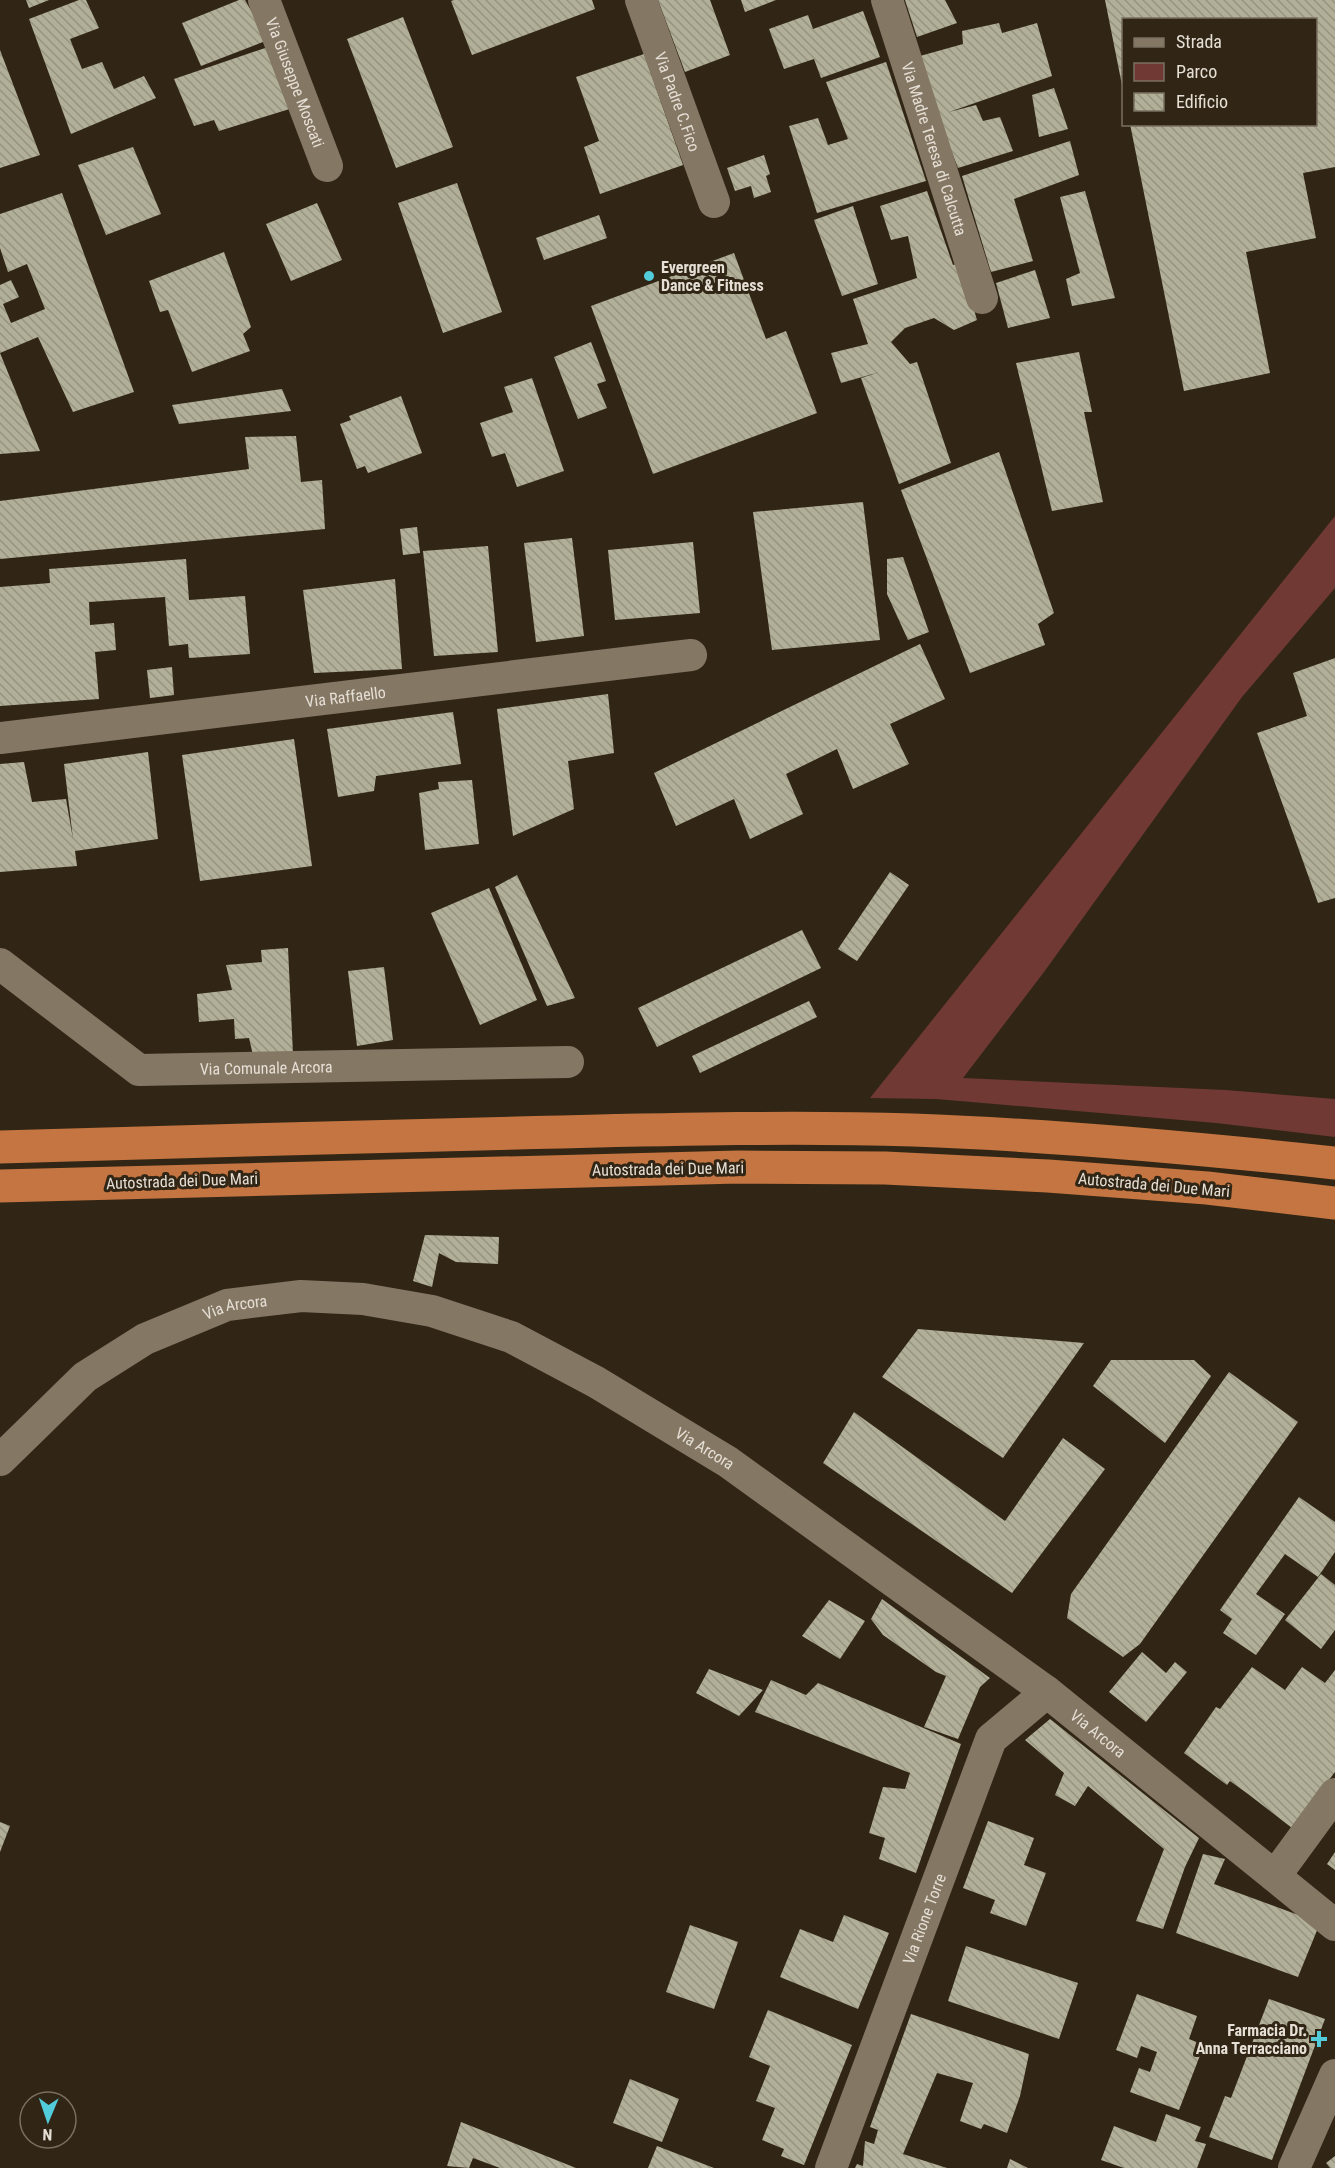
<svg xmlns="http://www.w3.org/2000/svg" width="1335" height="2168" viewBox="0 0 1335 2168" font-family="'Roboto Condensed',sans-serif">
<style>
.green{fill:#713934}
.building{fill:url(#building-back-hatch)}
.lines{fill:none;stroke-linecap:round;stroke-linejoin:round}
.street{stroke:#847764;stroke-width:32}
.highway{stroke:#c57541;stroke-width:33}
.poi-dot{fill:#52cbda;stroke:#312615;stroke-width:2}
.labels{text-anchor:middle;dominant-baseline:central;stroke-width:6;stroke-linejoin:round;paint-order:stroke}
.street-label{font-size:16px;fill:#e6dfd5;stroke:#312615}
.poi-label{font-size:16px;font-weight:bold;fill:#e6dfd5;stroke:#312615;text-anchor:start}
</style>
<defs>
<pattern id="building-back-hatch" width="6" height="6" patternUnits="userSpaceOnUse" patternTransform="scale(1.5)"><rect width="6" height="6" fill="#b1af97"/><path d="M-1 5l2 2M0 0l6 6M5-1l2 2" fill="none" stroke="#969481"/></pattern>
</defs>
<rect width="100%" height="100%" fill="#312615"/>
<!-- green -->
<path class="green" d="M 1335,516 L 1335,588 L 1242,697 L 1044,972 L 963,1078 L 1225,1090 L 1335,1099 L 1335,1137 L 1216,1123 L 936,1099 L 870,1098 Z"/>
<!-- building -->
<path class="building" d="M 26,0 L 49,0 L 29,8 Z
M 79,0 L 86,0 L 99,28 L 70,39 L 82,69 L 102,62 L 114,89 L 144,76 L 156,98 L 71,134 L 29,19 Z
M 239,0 L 245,0 L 268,40 L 201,66 L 182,23 Z
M 454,0 L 592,0 L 595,9 L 472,55 L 451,1 Z
M 658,0 L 710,0 L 730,55 L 685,72 Z
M 741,0 L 776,0 L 745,12 Z
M 905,0 L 945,0 L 957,23 L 917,37 Z
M 1105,0 L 1335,0 L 1335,167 L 1303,173 L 1316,238 L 1246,252 L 1270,373 L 1184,391 L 1130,124 L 1316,124 L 1316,20 L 1124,20 L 1122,85 Z
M 863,11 L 880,57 L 821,78 L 814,59 L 784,69 L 769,29 L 808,15 L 813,29 Z
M 403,17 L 453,147 L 396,168 L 347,39 Z
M 999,23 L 1002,33 L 1037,23 L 1052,76 L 949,112 L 976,105 L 983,121 L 1000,117 L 1013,151 L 958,168 L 938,116 L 920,56 L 963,44 L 962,31 Z
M 271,46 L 296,107 L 219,131 L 214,120 L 194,126 L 174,79 Z
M 0,50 L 40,155 L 0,168 Z
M 644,54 L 683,165 L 600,194 L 584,147 L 599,141 L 576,77 Z
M 886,62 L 926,181 L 817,213 L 789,126 L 818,118 L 828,145 L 848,139 L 826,82 Z
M 1054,88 L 1068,129 L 1039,137 L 1032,95 Z
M 1070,141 L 1079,175 L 1014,199 L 1033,261 L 991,272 L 962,176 Z
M 133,147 L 161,214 L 106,235 L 78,165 Z
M 764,155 L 770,174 L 766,176 L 771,192 L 754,198 L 751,186 L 735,191 L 727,168 Z
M 457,183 L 502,312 L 443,333 L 398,203 Z
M 927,191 L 953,265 L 960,263 L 977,320 L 954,330 L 934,318 L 905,328 L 891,342 L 910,364 L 917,362 L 951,463 L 899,484 L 861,378 L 880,372 L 841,383 L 831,353 L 868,344 L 853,299 L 917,278 L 908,236 L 891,240 L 880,206 Z
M 1085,191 L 1115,298 L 1072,306 L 1066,279 L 1080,273 L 1060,197 Z
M 62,193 L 134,392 L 73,412 L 38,337 L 0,353 L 0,285 L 11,280 L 19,297 L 3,304 L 11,323 L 45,309 L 27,264 L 8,272 L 0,248 L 0,214 Z
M 317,203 L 342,260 L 291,281 L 266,224 Z
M 853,206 L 878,284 L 842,296 L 814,220 Z
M 599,215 L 607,238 L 544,260 L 536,238 Z
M 224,252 L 251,327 L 243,334 L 250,351 L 192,372 L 168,310 L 160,312 L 149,281 Z
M 734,253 L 766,339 L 786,331 L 817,413 L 653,474 L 591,306 Z
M 1035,270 L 1050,318 L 1008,328 L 996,283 Z
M 591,342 L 606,381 L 597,384 L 607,408 L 578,419 L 554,357 Z
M 1079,352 L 1092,412 L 1084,412 L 1103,502 L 1052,511 L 1016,363 Z
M 0,353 L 40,451 L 0,454 Z
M 532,378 L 564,471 L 517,487 L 505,453 L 492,457 L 480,423 L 513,412 L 504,387 Z
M 282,389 L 291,411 L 179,424 L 172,405 Z
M 401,396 L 422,453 L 368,473 L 365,466 L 357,469 L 340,424 L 351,420 L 349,416 Z
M 296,436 L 301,482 L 322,480 L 325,529 L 0,559 L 0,501 L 249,469 L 245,437 Z
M 999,452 L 1054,613 L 1038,624 L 1045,645 L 970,673 L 901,490 Z
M 863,502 L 880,640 L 772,650 L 753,512 Z
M 417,527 L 420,553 L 403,555 L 400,529 Z
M 572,538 L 584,636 L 536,642 L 524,543 Z
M 693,542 L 700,613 L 615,620 L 608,550 Z
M 488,546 L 498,652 L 434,656 L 423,551 Z
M 903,557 L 929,632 L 908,640 L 887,594 L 887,559 Z
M 186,559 L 189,600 L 245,596 L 250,654 L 189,658 L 188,644 L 169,646 L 165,597 L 89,602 L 90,625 L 114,623 L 116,650 L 95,652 L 99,699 L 0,706 L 0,587 L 50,583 L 49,569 Z
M 395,579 L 402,669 L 314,673 L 303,590 Z
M 920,644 L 945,699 L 890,724 L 909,764 L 853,789 L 837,749 L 786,774 L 803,814 L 750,839 L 734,799 L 676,826 L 654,773 Z
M 1335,658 L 1335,898 L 1318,903 L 1257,733 L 1307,716 L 1293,673 Z
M 172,667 L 174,695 L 150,698 L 147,670 Z
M 608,694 L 614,753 L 568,761 L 574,809 L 513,836 L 497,709 Z
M 453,712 L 461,764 L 376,776 L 374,791 L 338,797 L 327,729 Z
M 294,739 L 312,866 L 200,881 L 182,755 Z
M 148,752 L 158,839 L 75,851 L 77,866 L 0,872 L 0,764 L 24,762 L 32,802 L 66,799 L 73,839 L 64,764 Z
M 472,780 L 479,844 L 425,850 L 419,793 L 439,789 L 438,782 Z
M 890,872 L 909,885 L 857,961 L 838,949 Z
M 517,875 L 575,998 L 547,1006 L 495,887 Z
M 489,888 L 537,1000 L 480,1025 L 431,913 Z
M 802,930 L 821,968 L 657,1047 L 638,1008 Z
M 288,948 L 293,1054 L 253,1055 L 249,1038 L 235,1039 L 234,1019 L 199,1022 L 197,994 L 232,990 L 226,965 L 262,962 L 261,950 Z
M 384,967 L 393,1040 L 357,1046 L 348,971 Z
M 809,1001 L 817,1017 L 700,1073 L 692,1056 Z
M 425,1235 L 499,1237 L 498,1264 L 456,1262 L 439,1253 L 432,1287 L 413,1281 Z
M 918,1329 L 1084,1343 L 1003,1458 L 882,1377 Z
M 1111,1360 L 1194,1360 L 1211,1376 L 1165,1443 L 1093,1386 Z
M 1229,1372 L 1298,1422 L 1140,1644 L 1123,1657 L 1067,1618 L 1071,1594 Z
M 854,1412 L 1005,1521 L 1063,1438 L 1105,1469 L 1012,1593 L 823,1463 Z
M 1299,1497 L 1335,1522 L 1335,1552 L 1318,1577 L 1285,1554 L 1256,1594 L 1285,1614 L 1256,1655 L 1223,1633 L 1232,1619 L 1220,1610 Z
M 1321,1574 L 1335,1585 L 1335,1630 L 1321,1649 L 1285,1620 Z
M 882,1599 L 990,1678 L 980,1687 L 958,1739 L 924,1727 L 946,1676 L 936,1672 L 883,1635 L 871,1619 Z
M 829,1600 L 865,1621 L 840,1659 L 802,1636 Z
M 1142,1652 L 1166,1673 L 1175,1662 L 1187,1672 L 1146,1722 L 1109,1692 Z
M 1252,1667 L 1285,1690 L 1302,1667 L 1325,1683 L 1335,1670 L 1335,1772 L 1292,1828 L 1248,1794 L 1230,1781 L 1227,1785 L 1184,1753 L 1216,1707 L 1220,1709 Z
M 709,1669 L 763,1690 L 739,1716 L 696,1693 Z
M 771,1680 L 806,1695 L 818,1683 L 961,1744 L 916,1873 L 879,1859 L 885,1838 L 869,1833 L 883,1787 L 905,1789 L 910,1773 L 755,1712 Z
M 1050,1719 L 1199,1838 L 1185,1867 L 1163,1929 L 1136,1921 L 1164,1849 L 1088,1786 L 1075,1806 L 1055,1795 L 1064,1773 L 1025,1740 Z
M 988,1821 L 1034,1838 L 1024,1865 L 1046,1873 L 1026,1926 L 990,1913 L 995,1900 L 963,1888 Z
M 0,1822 L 10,1826 L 0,1852 Z
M 1335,1852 L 1335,1870 L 1327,1864 Z
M 1203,1854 L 1225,1859 L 1214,1884 L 1320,1923 L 1298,1977 L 1176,1933 Z
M 844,1915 L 889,1933 L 858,2009 L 780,1977 L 800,1929 L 833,1942 Z
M 690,1925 L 738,1942 L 714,2009 L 666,1992 Z
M 966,1946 L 1078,1983 L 1059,2039 L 948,2001 Z
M 1137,1994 L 1197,2016 L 1189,2039 L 1204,2045 L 1179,2110 L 1130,2092 L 1139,2068 L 1150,2072 L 1157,2052 L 1141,2046 L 1137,2058 L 1116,2050 Z
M 1269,1999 L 1325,2019 L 1272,2160 L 1209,2137 L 1225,2096 L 1231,2098 Z
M 768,2010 L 852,2045 L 804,2165 L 781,2156 L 784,2149 L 762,2140 L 775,2108 L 756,2101 L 770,2066 L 749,2057 Z
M 911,2014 L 1029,2054 L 1020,2096 L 1007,2133 L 984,2124 L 981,2129 L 960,2121 L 973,2083 L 937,2073 L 903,2154 L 947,2168 L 855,2168 L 857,2164 L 863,2166 L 865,2141 L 874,2144 L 878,2130 L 870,2127 Z
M 630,2079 L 679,2099 L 662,2142 L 613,2123 Z
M 1166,2114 L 1201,2127 L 1195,2141 L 1206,2144 L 1197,2168 L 1124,2168 L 1101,2160 L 1114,2126 L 1156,2142 Z
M 461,2122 L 576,2168 L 500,2168 L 473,2158 L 469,2168 L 447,2166 Z
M 657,2146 L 714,2168 L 648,2168 Z
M 1335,2156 L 1335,2168 L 1330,2168 L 1326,2163 Z
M 1010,2159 L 1028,2168 L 1007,2168 Z"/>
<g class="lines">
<!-- street -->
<g class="street">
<path id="s1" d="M 264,0 L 327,166"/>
<path id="s2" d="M 641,0 L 714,202"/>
<path id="s3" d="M 887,0 L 982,298"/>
<path id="s4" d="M 0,738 L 691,655"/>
<path id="s5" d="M 0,964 L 139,1070 L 568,1062"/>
<path id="s6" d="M 0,1460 L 85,1377 L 145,1339 L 227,1305 L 301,1296 L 363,1299 L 432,1311 L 511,1337 L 596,1382 L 728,1462 L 1047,1692 L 1335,1925"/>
<path d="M 1275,1876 L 1335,1794"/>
<path id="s7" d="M 831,2168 L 991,1739 L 1047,1692"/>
<path d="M 1294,2168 L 1335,2075"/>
</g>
<!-- highway -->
<path class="highway" d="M 0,1147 C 172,1142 345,1137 517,1133 C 649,1130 781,1126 913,1130 C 1054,1135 1195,1148 1335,1163
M 0,1186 L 738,1167 L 885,1168 L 1048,1176 L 1207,1188 L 1335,1203"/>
</g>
<!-- markers -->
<g class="poi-dot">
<circle cx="649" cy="276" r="6"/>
<path d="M1316 2030h6v6h6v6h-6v6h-6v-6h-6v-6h6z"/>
</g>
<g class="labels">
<!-- street labels -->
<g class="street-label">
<text stroke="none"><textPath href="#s1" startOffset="88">Via Giuseppe Moscati</textPath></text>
<text stroke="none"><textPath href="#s2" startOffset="108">Via Padre C.Fico</textPath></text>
<text stroke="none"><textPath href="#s3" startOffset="156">Via Madre Teresa di Calcutta</textPath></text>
<text stroke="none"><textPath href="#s4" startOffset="348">Via Raffaello</textPath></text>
<text stroke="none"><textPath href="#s5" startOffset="302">Via Comunale Arcora</textPath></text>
<text transform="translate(668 1169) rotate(-1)">Autostrada dei Due Mari</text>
<text transform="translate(182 1181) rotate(-2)">Autostrada dei Due Mari</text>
<text transform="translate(1154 1185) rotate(5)">Autostrada dei Due Mari</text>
<text stroke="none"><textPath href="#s6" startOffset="286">Via Arcora</textPath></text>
<text stroke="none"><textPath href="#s6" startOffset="792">Via Arcora</textPath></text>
<text stroke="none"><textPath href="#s6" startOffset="1278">Via Arcora</textPath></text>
<text stroke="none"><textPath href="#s7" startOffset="266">Via Rione Torre</textPath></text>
</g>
<!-- poi labels -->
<g class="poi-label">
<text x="661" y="267">Evergreen<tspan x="661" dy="18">Dance &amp; Fitness</tspan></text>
<text x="1307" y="2030" text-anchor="end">Farmacia Dr.<tspan x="1307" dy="18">Anna Terracciano</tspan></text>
</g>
</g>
<!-- legend -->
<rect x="1122" y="18" width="195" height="108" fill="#312615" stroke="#797062" stroke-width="1.5"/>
<rect x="1134" y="38" width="30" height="9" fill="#847764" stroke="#797062" stroke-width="1.5"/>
<text x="1176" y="48" font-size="18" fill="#e6dfd5">Strada</text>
<rect x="1134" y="63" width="30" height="18" fill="#713934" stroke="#797062" stroke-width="1.5"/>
<text x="1176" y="78" font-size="18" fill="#e6dfd5">Parco</text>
<rect x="1134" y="93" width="30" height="18" fill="url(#building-back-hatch)" stroke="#797062" stroke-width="1.5"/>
<text x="1176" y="108" font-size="18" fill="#e6dfd5">Edificio</text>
<!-- north arrow -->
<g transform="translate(48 2120) rotate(182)"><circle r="28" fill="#312615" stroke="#797062" stroke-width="1.5"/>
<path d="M0-4.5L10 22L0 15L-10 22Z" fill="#52cbda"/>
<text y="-9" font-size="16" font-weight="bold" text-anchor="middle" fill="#e6dfd5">N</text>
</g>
</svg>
